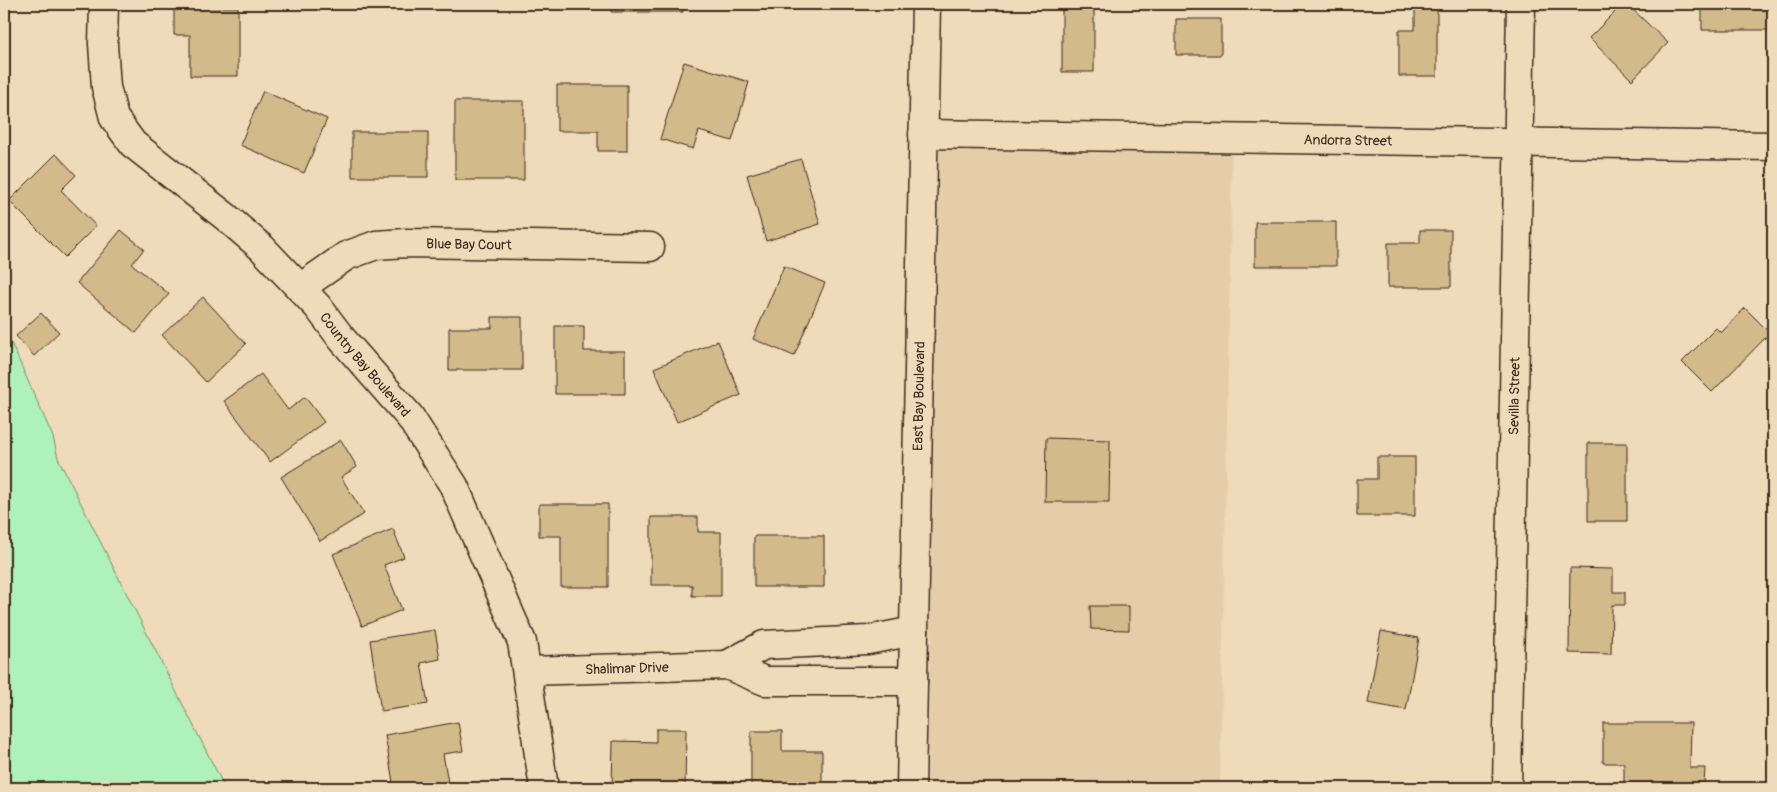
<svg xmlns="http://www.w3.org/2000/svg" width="1777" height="792" viewBox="0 0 1777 792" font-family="Pangolin,sans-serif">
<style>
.built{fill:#e4cda8}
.green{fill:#aff1ba;stroke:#758e6c}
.building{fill:#d3ba8b;stroke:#3b2a1e}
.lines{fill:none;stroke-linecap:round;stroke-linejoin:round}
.minor-casing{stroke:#3b2a1e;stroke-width:31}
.major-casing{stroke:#3b2a1e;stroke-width:31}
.minor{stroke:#efdab9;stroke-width:28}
.major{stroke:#efdab9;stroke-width:28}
.labels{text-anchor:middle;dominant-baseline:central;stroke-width:4;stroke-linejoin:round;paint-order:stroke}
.street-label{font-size:14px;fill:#3b2a1e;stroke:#efdab9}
</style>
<rect width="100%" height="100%" fill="#efdab9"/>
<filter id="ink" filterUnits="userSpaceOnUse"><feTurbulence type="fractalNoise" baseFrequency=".02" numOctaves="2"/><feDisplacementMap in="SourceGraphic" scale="10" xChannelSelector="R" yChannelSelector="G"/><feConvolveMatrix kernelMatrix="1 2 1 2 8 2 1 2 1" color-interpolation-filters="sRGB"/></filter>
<g filter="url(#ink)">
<!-- built -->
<path class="built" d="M 939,148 L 1232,152 L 1220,788 L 927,788 L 930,642 L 933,642 L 930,630 Z"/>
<!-- green -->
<path class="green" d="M 4,327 L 53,437 L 58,458 L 225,788 L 4,788 Z"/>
<!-- building -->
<path class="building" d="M 611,4 L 683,4 L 683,12 L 611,12 Z
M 1062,4 L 1094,4 L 1094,72 L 1062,72 Z
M 1415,4 L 1437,4 L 1437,76 L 1399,76 L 1399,30 L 1415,30 Z
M 1623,4 L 1627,4 L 1668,43 L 1632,80 L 1589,38 Z
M 1702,4 L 1773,4 L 1773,30 L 1702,30 Z
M 174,7 L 238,7 L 238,76 L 190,76 L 190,35 L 174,35 Z
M 1176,19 L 1221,19 L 1221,55 L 1176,55 Z
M 684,62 L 749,82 L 732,141 L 699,131 L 693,149 L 660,139 Z
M 557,85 L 627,85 L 627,151 L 598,151 L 598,131 L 557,131 Z
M 263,91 L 327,119 L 304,173 L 240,145 Z
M 455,101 L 524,101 L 524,180 L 455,180 Z
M 352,132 L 428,132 L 428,177 L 352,177 Z
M 56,154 L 76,175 L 61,190 L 96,226 L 65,257 L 9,201 Z
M 801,159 L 820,224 L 766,241 L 747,175 Z
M 1255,222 L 1336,222 L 1336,266 L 1255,266 Z
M 121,230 L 144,249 L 132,264 L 169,294 L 136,333 L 77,283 Z
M 1420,230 L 1451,230 L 1451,287 L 1388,287 L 1388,243 L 1420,243 Z
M 784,266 L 825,283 L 794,356 L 753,339 Z
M 203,297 L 246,344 L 206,382 L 162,335 Z
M 1745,308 L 1770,333 L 1712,392 L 1682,362 L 1716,328 L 1721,333 Z
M 41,313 L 59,332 L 34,356 L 16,336 Z
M 492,317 L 522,317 L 522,370 L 449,370 L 449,328 L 492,328 Z
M 555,326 L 584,326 L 584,351 L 625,351 L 625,394 L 555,394 Z
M 718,341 L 741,395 L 677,422 L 654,368 Z
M 261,374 L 288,410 L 305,397 L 324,422 L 270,462 L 224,401 Z
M 1046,438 L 1110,440 L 1109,502 L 1045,502 Z
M 341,440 L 357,467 L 341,477 L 364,514 L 320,541 L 281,477 Z
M 1588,443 L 1627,443 L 1627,521 L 1588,521 Z
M 1377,457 L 1415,457 L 1415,516 L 1357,516 L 1357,479 L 1377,479 Z
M 539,504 L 608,504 L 608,587 L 561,587 L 561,536 L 539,536 Z
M 651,517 L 698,517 L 698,532 L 721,532 L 721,596 L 692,596 L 692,585 L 651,585 Z
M 393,529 L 404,557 L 384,565 L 402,610 L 362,626 L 333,554 Z
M 754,536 L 824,536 L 824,587 L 754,587 Z
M 1570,568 L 1613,569 L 1613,592 L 1625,592 L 1625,605 L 1612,605 L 1611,654 L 1569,653 Z
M 1090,606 L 1129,606 L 1129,630 L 1091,629 Z
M 435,630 L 440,659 L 421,663 L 428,704 L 381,711 L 370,640 Z
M 1381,631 L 1419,638 L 1406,710 L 1368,703 Z
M 458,722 L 463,751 L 443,754 L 449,788 L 394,788 L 385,735 Z
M 1603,723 L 1691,723 L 1690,768 L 1705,768 L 1704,784 L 1624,784 L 1624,763 L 1603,763 Z
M 656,729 L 686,729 L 685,788 L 612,788 L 613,741 L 656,742 Z
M 751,731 L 782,731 L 782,751 L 822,751 L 822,788 L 751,788 Z"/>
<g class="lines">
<!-- minor casing -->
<g class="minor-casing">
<g id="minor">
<path id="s1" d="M 104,4 L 103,44 L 106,87 L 114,118 L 133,144 L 226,217 L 262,248 L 318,307 L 342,339 L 410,417 L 454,486 L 522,642 L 544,788"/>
<path id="s2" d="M 923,134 L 1773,146"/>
<path id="s3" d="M 300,288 L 346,256 L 376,245 L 406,243 L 650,247"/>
<path d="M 727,665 L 764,645 L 868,640 L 914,631"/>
<path id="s4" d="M 527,671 L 727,665 L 765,681 L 913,681"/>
<path id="s5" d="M 1507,788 L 1521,4"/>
</g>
</g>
<!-- major casing -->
<g class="major-casing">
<g id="major">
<path id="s6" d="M 911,788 L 926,4"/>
</g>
</g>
<!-- minor -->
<use href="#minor" class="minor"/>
<!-- major -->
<use href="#major" class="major"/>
</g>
</g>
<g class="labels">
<!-- street labels -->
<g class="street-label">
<text stroke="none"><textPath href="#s2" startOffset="425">Andorra Street</textPath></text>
<text stroke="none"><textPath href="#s3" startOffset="181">Blue Bay Court</textPath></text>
<text stroke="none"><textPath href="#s1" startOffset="469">Country Bay Boulevard</textPath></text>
<text stroke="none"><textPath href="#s6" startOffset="392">East Bay Boulevard</textPath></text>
<text stroke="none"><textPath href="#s5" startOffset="392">Sevilla Street</textPath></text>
<text stroke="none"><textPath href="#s4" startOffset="100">Shalimar Drive</textPath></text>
</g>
</g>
<!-- margin -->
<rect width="1777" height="792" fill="none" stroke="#efdab9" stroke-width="20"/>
<rect x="10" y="10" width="1757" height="772" fill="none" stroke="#3b2a1e" stroke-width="2" filter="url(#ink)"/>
</svg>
